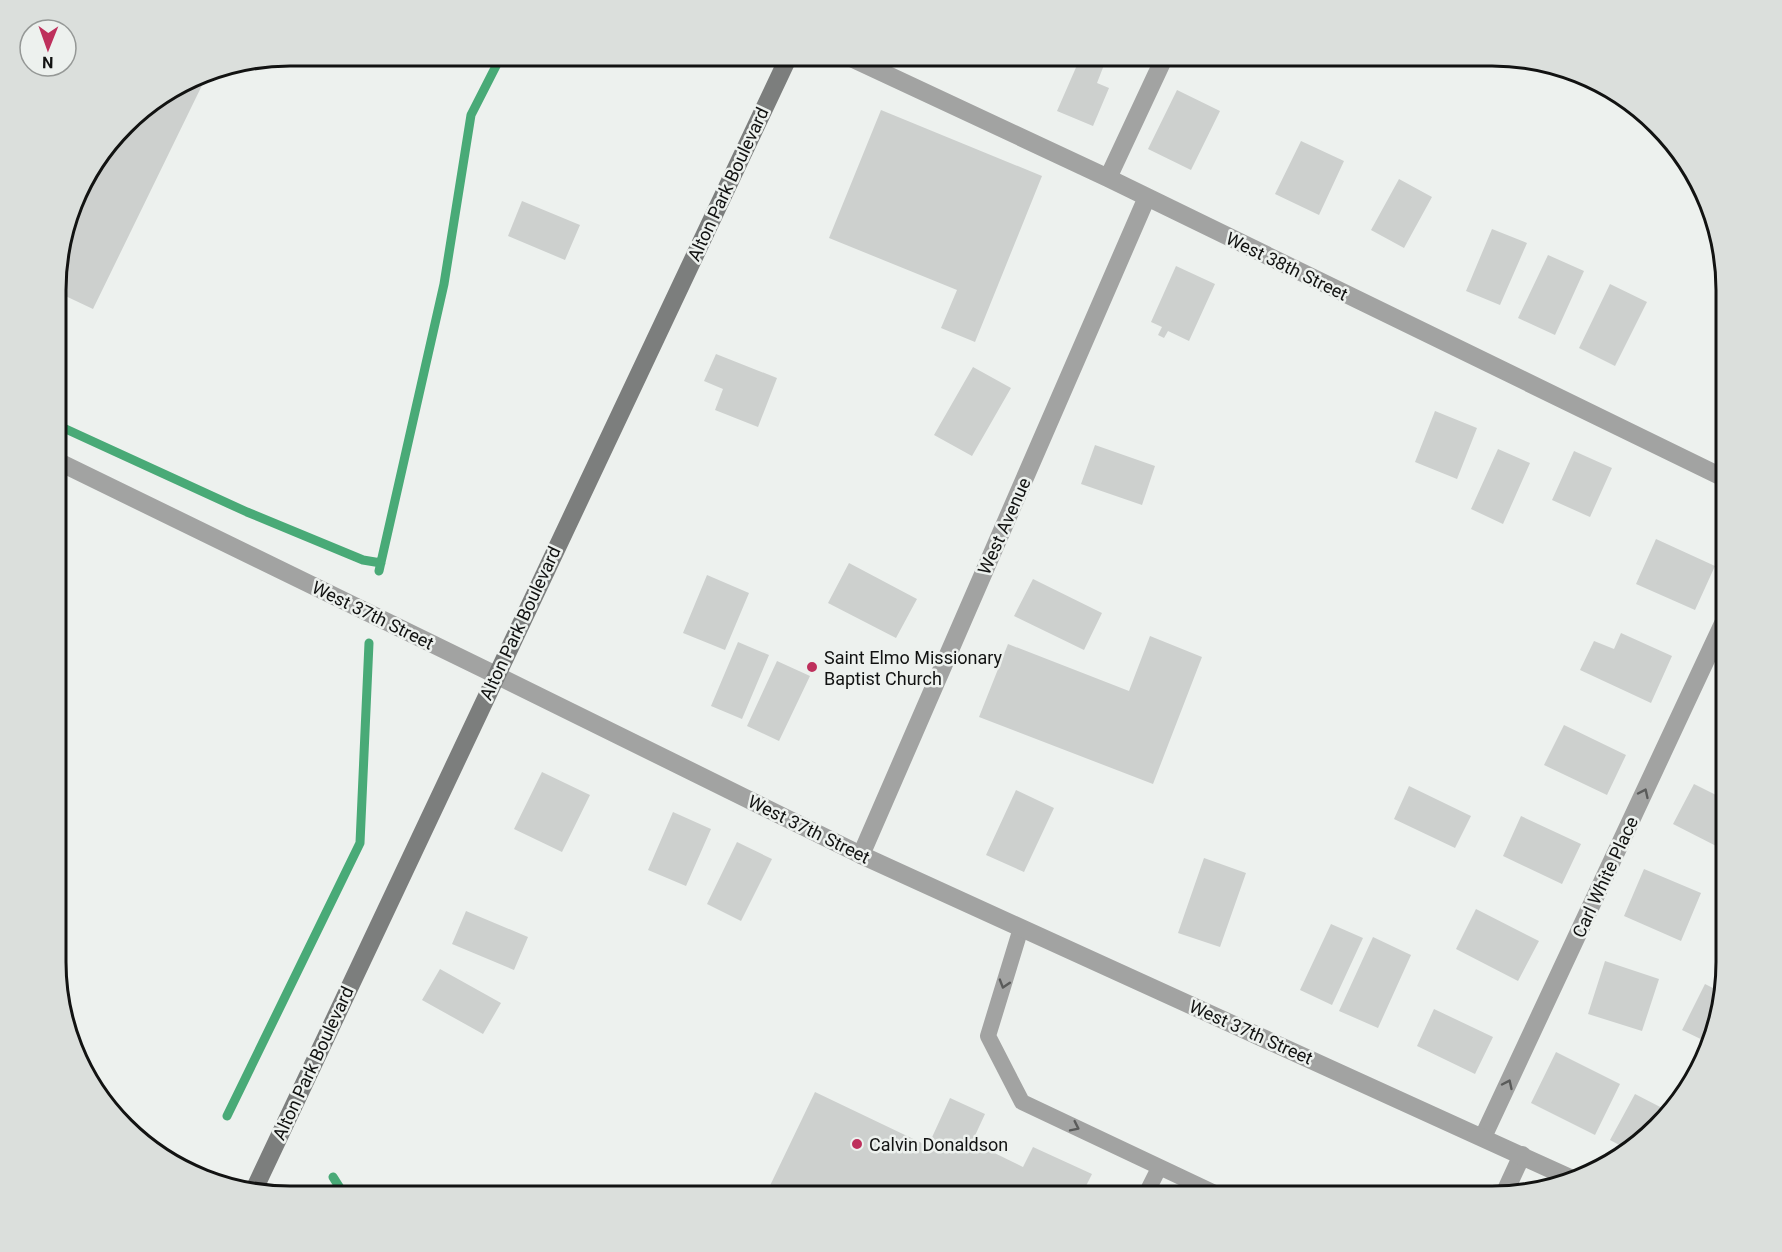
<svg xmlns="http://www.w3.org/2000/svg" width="1782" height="1252" viewBox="0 0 1782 1252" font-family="Roboto,sans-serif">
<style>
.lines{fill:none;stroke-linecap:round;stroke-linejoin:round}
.stream{stroke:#49aa77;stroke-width:9}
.building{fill:#cdd0ce}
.service{stroke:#a2a3a2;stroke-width:16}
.minor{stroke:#a2a3a2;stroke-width:18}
.tertiary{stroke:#a2a3a2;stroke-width:18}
.secondary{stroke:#7c7e7d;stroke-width:18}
.oneway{stroke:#5a5b5a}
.poi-dot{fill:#be305c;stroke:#edf1ee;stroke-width:2}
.labels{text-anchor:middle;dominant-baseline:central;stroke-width:5;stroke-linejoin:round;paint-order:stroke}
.street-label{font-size:18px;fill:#121312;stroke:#edf1ee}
.poi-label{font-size:18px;fill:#121312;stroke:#edf1ee;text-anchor:start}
.rim{fill:none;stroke:#121312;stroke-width:3}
</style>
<rect width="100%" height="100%" fill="#edf1ee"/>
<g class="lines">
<!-- stream -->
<path class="stream" d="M 57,425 L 247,512 L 363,560 L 381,563
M 379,571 L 444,284 L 471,115 L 496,66 L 498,56
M 227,1116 L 360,843 L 369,643
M 333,1177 L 345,1196"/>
</g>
<!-- building -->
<path class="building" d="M 1081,56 L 1104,65 L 1097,83 L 1109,88 L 1093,126 L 1057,111 Z
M 209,71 L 93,309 L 57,292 L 57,260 L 80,186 L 135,114 L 201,73 Z
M 1177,90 L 1220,111 L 1191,170 L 1148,149 Z
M 881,110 L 1042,176 L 975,342 L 941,328 L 957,290 L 829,238 Z
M 1301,141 L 1344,161 L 1319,215 L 1275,194 Z
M 1399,179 L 1432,197 L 1404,248 L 1371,230 Z
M 522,201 L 580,225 L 565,260 L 508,236 Z
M 1492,229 L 1527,243 L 1500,305 L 1466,291 Z
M 1548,255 L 1584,271 L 1555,335 L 1518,318 Z
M 1176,266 L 1215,284 L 1189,341 L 1168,331 L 1164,338 L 1158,335 L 1162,327 L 1151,322 Z
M 1610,284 L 1647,302 L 1615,366 L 1579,348 Z
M 716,354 L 777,378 L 758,427 L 715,410 L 723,389 L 704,381 Z
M 973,367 L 1011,388 L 972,456 L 934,435 Z
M 1435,411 L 1477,428 L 1457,479 L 1415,462 Z
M 1095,445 L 1155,466 L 1142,505 L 1081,484 Z
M 1498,449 L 1530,463 L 1503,524 L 1471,509 Z
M 1574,451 L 1612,468 L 1590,517 L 1552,500 Z
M 1656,539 L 1715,566 L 1695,610 L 1636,584 Z
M 849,563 L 917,599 L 896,638 L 828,603 Z
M 707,575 L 749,593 L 725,650 L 683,633 Z
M 1033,579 L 1102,613 L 1084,650 L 1014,616 Z
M 1621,633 L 1672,656 L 1651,703 L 1580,670 L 1594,641 L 1614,649 Z
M 1150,636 L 1202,657 L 1153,784 L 979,717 L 1008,644 L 1129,691 Z
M 738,642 L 769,655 L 742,719 L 711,706 Z
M 777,661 L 810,676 L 779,741 L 747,726 Z
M 1726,696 L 1726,726 L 1715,721 Z
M 1564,725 L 1626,755 L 1607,795 L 1544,765 Z
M 542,772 L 590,795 L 562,852 L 514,829 Z
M 1694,784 L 1726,800 L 1726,851 L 1673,824 Z
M 1409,786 L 1471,816 L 1455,848 L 1394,819 Z
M 1016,790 L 1054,808 L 1024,872 L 986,855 Z
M 673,812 L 711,829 L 686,886 L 648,870 Z
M 1521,816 L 1581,844 L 1562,884 L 1503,856 Z
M 737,842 L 772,859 L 741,921 L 707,904 Z
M 1204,858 L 1246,873 L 1220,947 L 1178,933 Z
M 1644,869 L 1701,893 L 1681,941 L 1624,916 Z
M 1476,909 L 1539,941 L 1518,981 L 1456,949 Z
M 466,911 L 528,937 L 514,970 L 452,944 Z
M 1331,924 L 1363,938 L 1332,1005 L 1300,990 Z
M 1373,937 L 1411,955 L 1378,1028 L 1339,1011 Z
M 1605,961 L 1659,979 L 1642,1031 L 1588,1014 Z
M 440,969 L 501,1003 L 483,1034 L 422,1000 Z
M 1705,984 L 1723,993 L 1711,1044 L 1682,1030 Z
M 1434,1009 L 1493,1037 L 1475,1074 L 1417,1046 Z
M 1556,1052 L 1620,1084 L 1595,1135 L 1531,1103 Z
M 815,1092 L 928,1146 L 950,1098 L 985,1114 L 972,1142 L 1023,1167 L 1033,1147 L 1092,1174 L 1081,1196 L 765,1196 Z
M 1635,1094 L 1668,1111 L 1625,1148 L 1610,1140 Z"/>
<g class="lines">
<!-- service -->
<path class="service" d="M 1021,928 L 988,1036 L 1022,1102 L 1221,1196
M 1145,1196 L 1159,1168"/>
<!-- minor -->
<path class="minor" d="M 847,56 L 1108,178 L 1726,479
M 1108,178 L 1165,56
M 57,461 L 496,675
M 861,855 L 1147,197
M 1483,1137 L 1726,617
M 1504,1194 L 1522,1155"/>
<!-- tertiary -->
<path class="tertiary" d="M 496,675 L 861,855 L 1570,1178"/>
<!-- secondary -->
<path class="secondary" d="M 253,1192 L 789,56"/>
</g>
<!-- one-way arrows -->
<defs><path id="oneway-chevron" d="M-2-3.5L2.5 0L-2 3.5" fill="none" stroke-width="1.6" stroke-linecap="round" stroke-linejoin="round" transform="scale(1.5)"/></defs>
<g class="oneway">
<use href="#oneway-chevron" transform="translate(1644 793) rotate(-65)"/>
<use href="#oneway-chevron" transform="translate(1004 984) rotate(107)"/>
<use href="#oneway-chevron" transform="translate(1508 1084) rotate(-65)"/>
<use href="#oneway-chevron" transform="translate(1075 1127) rotate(26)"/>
</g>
<!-- markers -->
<g class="poi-dot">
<circle cx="812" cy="667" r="6"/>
<circle cx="857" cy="1144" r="6"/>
</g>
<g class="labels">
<!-- street labels -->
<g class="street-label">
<text transform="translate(728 184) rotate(-65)">Alton Park Boulevard</text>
<text transform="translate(1287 266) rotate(26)">West 38th Street</text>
<text transform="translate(1004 526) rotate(-66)">West Avenue</text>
<text transform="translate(373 615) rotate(26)">West 37th Street</text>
<text transform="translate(520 623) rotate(-65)">Alton Park Boulevard</text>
<text transform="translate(809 829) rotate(26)">West 37th Street</text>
<text transform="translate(1605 877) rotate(-65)">Carl White Place</text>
<text transform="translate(1251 1032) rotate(24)">West 37th Street</text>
<text transform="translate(313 1063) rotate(-65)">Alton Park Boulevard</text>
</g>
<!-- poi labels -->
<g class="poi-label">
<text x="824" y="657">Saint Elmo Missionary<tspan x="824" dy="21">Baptist Church</tspan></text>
<text x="869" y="1144">Calvin Donaldson</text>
</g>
</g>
<!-- crop -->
<path d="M0 0H1782V1252H0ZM290 66H1492A224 224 0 0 1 1716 290V962A224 224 0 0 1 1492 1186H290A224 224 0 0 1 66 962V290A224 224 0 0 1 290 66Z" fill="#dbdfdc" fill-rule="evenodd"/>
<path class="rim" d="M290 66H1492A224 224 0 0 1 1716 290V962A224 224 0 0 1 1492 1186H290A224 224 0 0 1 66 962V290A224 224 0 0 1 290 66Z"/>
<!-- north arrow -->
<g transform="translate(48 48) rotate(181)"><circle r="28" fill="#edf1ee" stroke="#959896" stroke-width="1.5"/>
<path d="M0-4.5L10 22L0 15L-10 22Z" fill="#be305c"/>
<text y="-9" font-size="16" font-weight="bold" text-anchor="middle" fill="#121312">N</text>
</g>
</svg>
